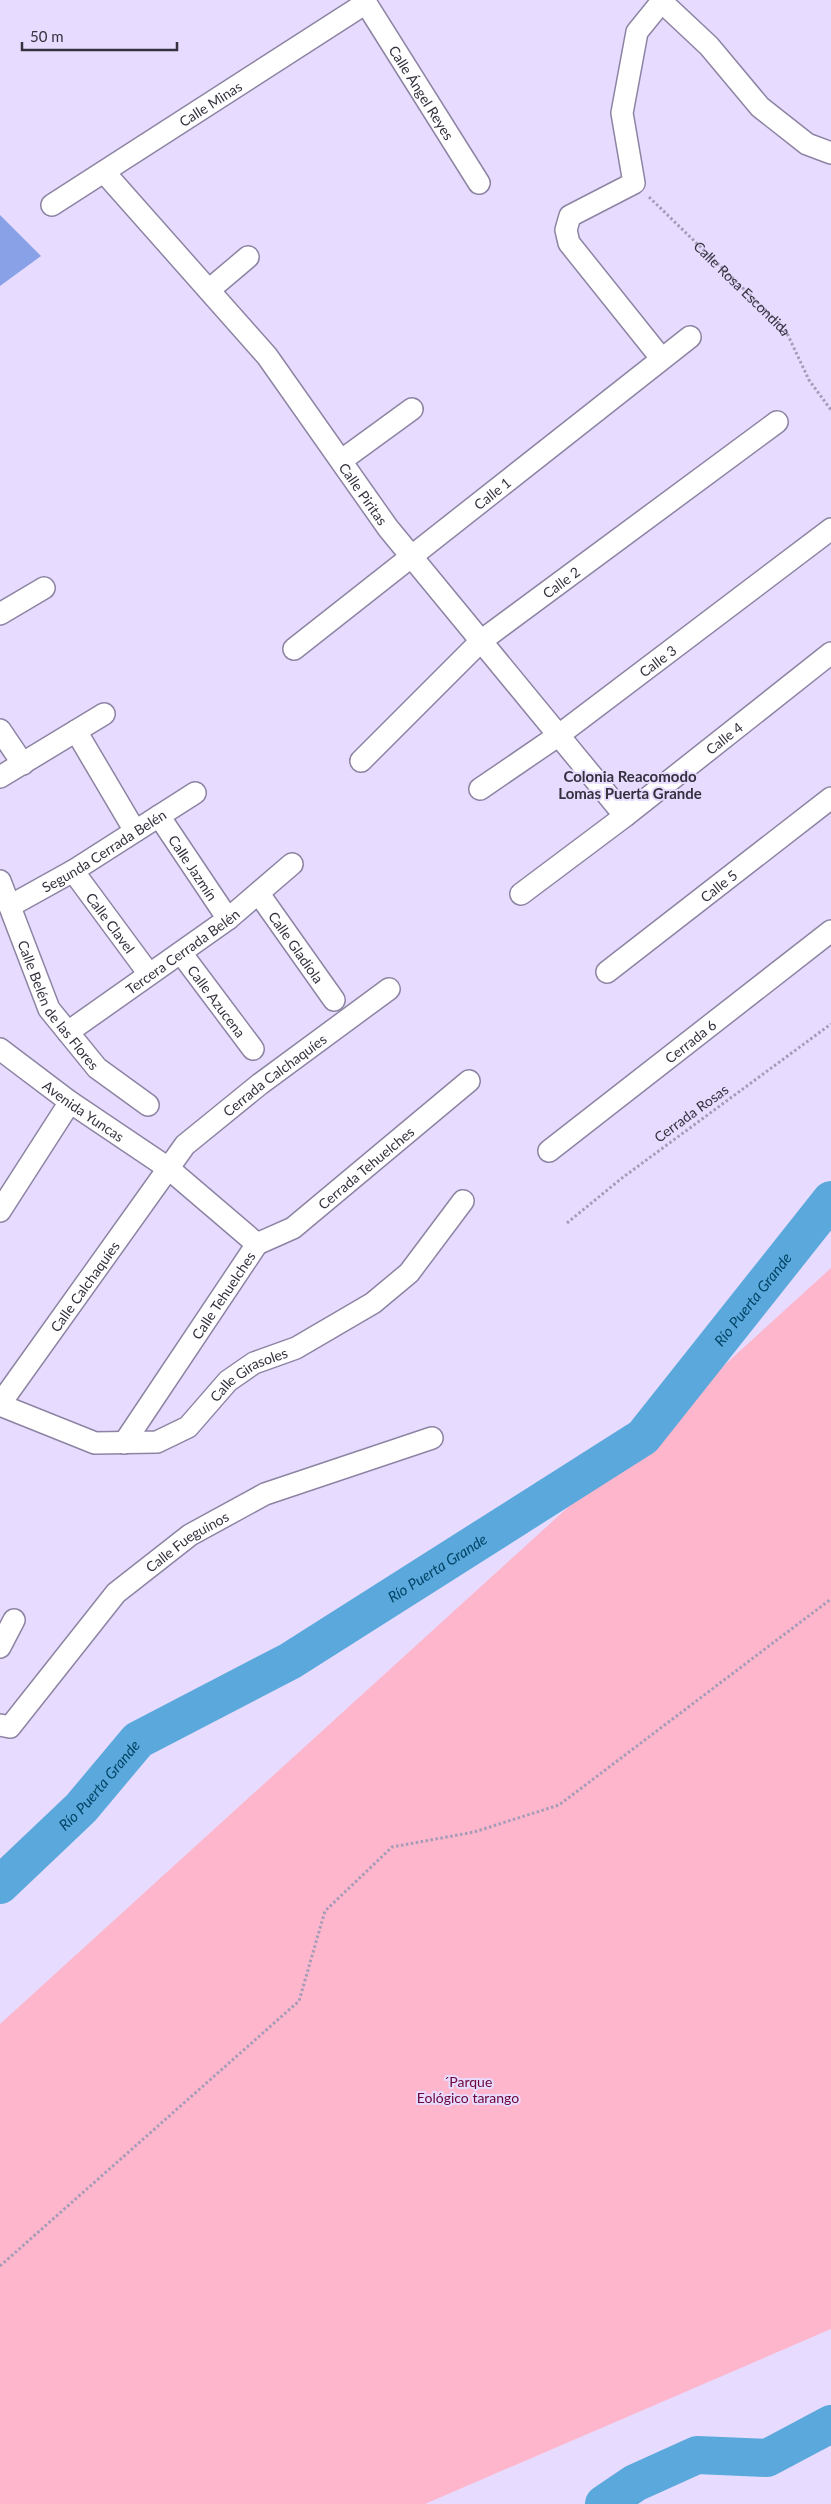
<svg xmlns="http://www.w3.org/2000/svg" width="831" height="2504" viewBox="0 0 831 2504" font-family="Lato,sans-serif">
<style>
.green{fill:#fdb6cc}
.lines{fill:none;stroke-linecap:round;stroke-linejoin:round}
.river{stroke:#5ba9dc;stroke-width:38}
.building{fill:#88a1e7}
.street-casing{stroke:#8d84a3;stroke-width:24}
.path{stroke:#a59cb7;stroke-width:3;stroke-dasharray:2.5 2.5;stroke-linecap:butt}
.street{stroke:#fff;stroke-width:21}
.labels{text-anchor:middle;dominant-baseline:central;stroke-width:4;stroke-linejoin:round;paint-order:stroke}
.street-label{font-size:14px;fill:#35313e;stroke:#e7dcff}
.park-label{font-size:14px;fill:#6c0438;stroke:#e7dcff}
.neighbourhood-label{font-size:15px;font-weight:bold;fill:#35313e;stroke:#e7dcff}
.water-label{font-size:15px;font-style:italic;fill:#014466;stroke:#e7dcff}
</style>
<rect width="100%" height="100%" fill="#e7dcff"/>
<!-- green -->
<path class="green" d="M 831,1268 L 831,2329 L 425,2504 L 0,2504 L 0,2024 Z"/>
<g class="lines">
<!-- river -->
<g class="river">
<path id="s1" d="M 0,1885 L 81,1808 L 138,1740 L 290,1661 L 643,1437 L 831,1200"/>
<path d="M 604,2504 L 635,2483 L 697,2455 L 767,2458 L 831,2424"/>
</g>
</g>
<!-- building -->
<path class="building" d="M 0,215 L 41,256 L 0,286 Z"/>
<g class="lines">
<!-- street casing -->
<g class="street-casing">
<g id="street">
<path id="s3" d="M 364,0 L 479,183"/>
<path d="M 661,1 L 709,46 L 760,107 L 807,144 L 831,153"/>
<path id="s4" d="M 104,172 L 267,356 L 388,528 L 625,816"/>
<path id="s5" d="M 52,205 L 366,3"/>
<path d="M 209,290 L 248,257"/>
<path d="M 661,358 L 569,243 L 566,230 L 570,216 L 634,183 L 622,113 L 637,32 L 663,0"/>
<path d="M 342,460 L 412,409"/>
<path d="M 0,614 L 44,588"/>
<path id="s6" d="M 294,649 L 690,337"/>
<path d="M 0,730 L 23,764"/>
<path d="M 76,731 L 135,831"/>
<path id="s7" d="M 361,761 L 481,641 L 777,422"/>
<path d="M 0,777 L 104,714"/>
<path id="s8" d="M 480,789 L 559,735 L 831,529"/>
<path id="s9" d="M 159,816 L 228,919"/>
<path id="s10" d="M 73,871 L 149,974"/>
<path id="s11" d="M 0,881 L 49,1009 L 97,1068 L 148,1105"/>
<path id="s12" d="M 259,894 L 334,1000"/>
<path id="s13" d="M 521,894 L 625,816 L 831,653"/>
<path id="s14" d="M 10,906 L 73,871 L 195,793"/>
<path id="s15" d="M 181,953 L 253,1049"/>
<path id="s16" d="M 607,972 L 831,798"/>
<path id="s17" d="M 68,1032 L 228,919 L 292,864"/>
<path id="s18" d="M 0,1049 L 70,1102 L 168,1168 L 257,1244"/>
<path id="s19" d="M 549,1151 L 831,931"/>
<path d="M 0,1211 L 70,1102"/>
<path id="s20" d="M 257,1244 L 293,1228 L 469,1081"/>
<path id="s21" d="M 0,1404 L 185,1145 L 260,1084 L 389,989"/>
<path id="s22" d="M 0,1405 L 95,1443 L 157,1442 L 188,1427 L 228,1381 L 254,1363 L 296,1348 L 373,1303 L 409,1273 L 463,1201"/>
<path id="s23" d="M 124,1443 L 257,1244"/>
<path d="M 0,1647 L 14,1620"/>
<path id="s24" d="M 0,1725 L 10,1727 L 116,1593 L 190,1535 L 265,1494 L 432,1438"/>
</g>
</g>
<!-- path -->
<g class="path">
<path id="s2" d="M 649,197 L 785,329 L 809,380 L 831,410"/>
<path d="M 567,1223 L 622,1178 L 831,1024"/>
<path d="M 0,2266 L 299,2001 L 325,1911 L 392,1847 L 474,1832 L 559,1805 L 831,1599"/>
</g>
<!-- street -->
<use href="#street" class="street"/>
</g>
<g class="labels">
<!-- street labels -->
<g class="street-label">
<text stroke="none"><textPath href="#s3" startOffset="109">Calle Ángel Reyes</textPath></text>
<text stroke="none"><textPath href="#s5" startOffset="188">Calle Minas</textPath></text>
<text stroke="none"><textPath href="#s2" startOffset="131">Calle Rosa Escondida</textPath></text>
<text stroke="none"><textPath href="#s6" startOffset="252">Calle 1</textPath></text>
<text stroke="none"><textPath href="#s4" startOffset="414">Calle Piritas</textPath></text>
<text stroke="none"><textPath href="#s7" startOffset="269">Calle 2</textPath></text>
<text stroke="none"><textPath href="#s8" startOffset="219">Calle 3</textPath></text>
<text stroke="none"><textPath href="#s13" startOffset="256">Calle 4</textPath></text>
<text stroke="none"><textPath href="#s14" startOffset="109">Segunda Cerrada Belén</textPath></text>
<text stroke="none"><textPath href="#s9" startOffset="62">Calle Jazmín</textPath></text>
<text stroke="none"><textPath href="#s16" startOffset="141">Calle 5</textPath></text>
<text stroke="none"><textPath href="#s10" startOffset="64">Calle Clavel</textPath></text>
<text stroke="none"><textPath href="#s12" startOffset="65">Calle Gladiola</textPath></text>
<text stroke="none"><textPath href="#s17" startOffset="140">Tercera Cerrada Belén</textPath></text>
<text stroke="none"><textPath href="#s15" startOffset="60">Calle Azucena</textPath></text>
<text stroke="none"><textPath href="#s11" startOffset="138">Calle Belén de las Flores</textPath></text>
<text stroke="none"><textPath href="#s19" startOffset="179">Cerrada 6</textPath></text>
<text stroke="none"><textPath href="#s21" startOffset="432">Cerrada Calchaquíes</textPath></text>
<text stroke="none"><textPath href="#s18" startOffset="104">Avenida Yuncas</textPath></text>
<text transform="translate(691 1113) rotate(-36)">Cerrada Rosas</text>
<text stroke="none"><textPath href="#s20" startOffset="134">Cerrada Tehuelches</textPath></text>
<text stroke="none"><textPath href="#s21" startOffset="145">Calle Calchaquíes</textPath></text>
<text stroke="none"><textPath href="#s23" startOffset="178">Calle Tehuelches</textPath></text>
<text stroke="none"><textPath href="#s22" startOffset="281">Calle Girasoles</textPath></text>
<text stroke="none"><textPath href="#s24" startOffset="269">Calle Fueguinos</textPath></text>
</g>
<!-- park labels -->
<g class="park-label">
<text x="468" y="2081">´Parque<tspan x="468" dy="16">Eológico tarango</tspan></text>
</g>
<!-- neighbourhood labels -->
<g class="neighbourhood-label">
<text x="630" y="776">Colonia Reacomodo<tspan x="630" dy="17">Lomas Puerta Grande</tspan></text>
</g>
<!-- water labels -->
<g class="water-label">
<text stroke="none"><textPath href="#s1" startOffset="966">Río Puerta Grande</textPath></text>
<text stroke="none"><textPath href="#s1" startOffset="546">Río Puerta Grande</textPath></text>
<text stroke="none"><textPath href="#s1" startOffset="141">Río Puerta Grande</textPath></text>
</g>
</g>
<!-- scale -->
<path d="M22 42v8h155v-8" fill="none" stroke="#35313e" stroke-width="2.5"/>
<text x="30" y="42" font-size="15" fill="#35313e" stroke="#e7dcff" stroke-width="4" paint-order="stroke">50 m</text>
</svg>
